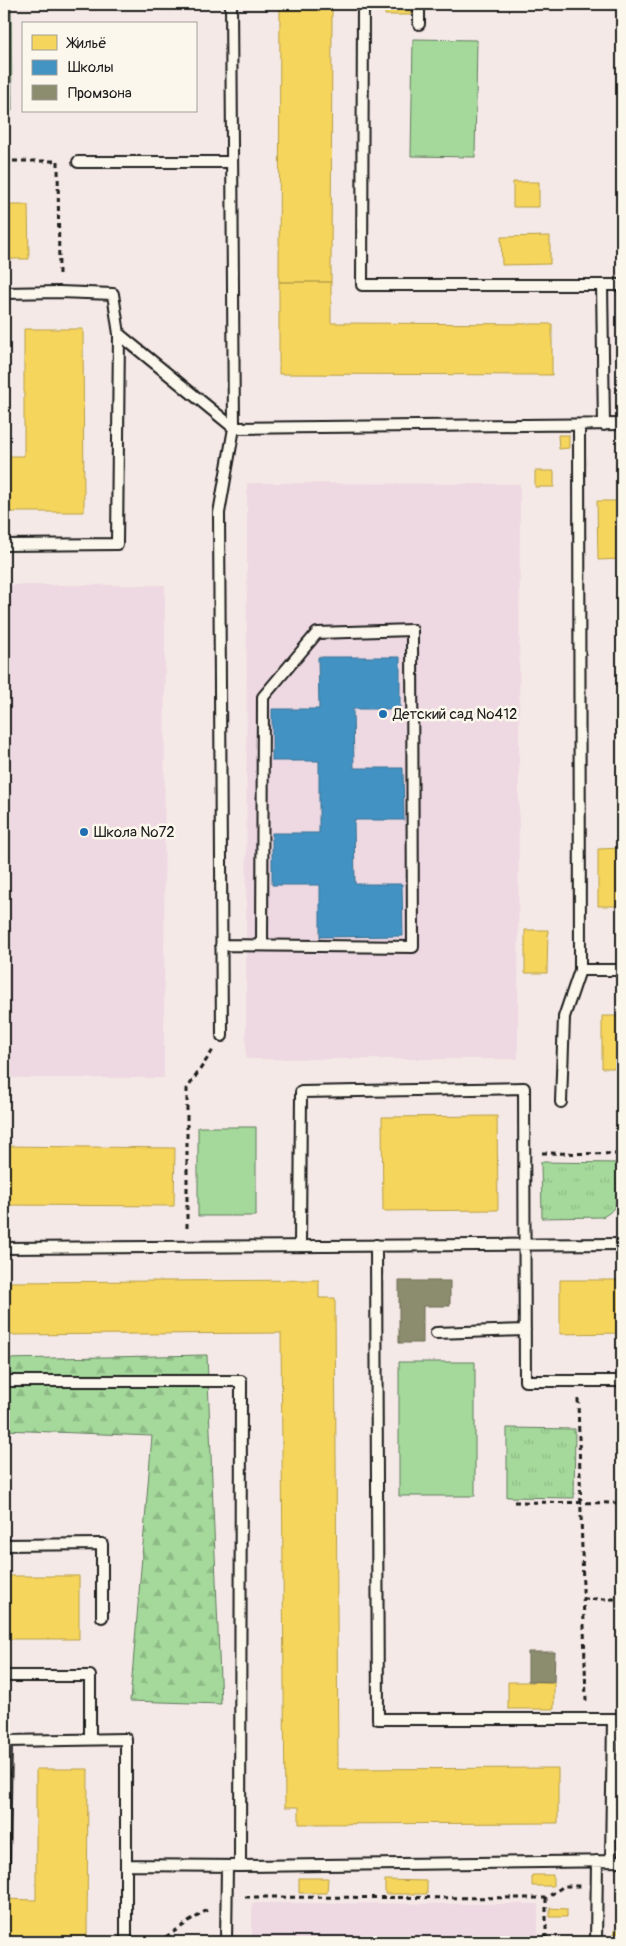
<svg xmlns="http://www.w3.org/2000/svg" width="626" height="1946" viewBox="0 0 626 1946" font-family="Pangolin,sans-serif">
<style>
.built{fill:#eed8e2}
.grass{fill:url(#grass-tufts);stroke:#607a5c}
.forest{fill:url(#forest-firs);stroke:#607a5c}
.pitch{fill:#a5d99b;stroke:#607a5c}
.homes{fill:#f6d55c;stroke:#b59e49}
.schools{fill:#4393c3;stroke:#376f91}
.industry{fill:#8c8c6e;stroke:#6a6a55}
.lines{fill:none;stroke-linecap:round;stroke-linejoin:round}
.lane-casing{stroke:#1c1c1c;stroke-width:14}
.path{stroke:#1c1c1c;stroke-width:3;stroke-dasharray:5 4;stroke-linecap:butt}
.lane{stroke:#fbf7ec;stroke-width:10}
.poi-dot{fill:#1f6fb2;stroke:#fbf7ec;stroke-width:2}
.labels{text-anchor:middle;dominant-baseline:central;stroke-width:5;stroke-linejoin:round;paint-order:stroke}
.poi-label{font-size:15px;fill:#1c1c1c;stroke:#fbf7ec;text-anchor:start}
</style>
<defs>
<pattern id="grass-tufts" width="24" height="20" patternUnits="userSpaceOnUse" patternTransform="scale(1.25)"><rect width="24" height="20" fill="#a5d99b"/><path d="M3 7l-1-3M5 7V3M7 7l1-3M15 17l-1-3M17 17v-4M19 17l1-3" fill="none" stroke="#8dba85"/></pattern>
<pattern id="forest-firs" width="22" height="20" patternUnits="userSpaceOnUse" patternTransform="scale(1.25)"><rect width="22" height="20" fill="#a5d99b"/><path d="M5 1l3.5 6h-7zM16 11l3.5 6h-7z" fill="#8dba85"/></pattern>
</defs>
<rect width="100%" height="100%" fill="#f5e9e7"/>
<filter id="ink" filterUnits="userSpaceOnUse"><feTurbulence type="fractalNoise" baseFrequency=".02" numOctaves="2"/><feDisplacementMap in="SourceGraphic" scale="10" xChannelSelector="R" yChannelSelector="G"/><feConvolveMatrix kernelMatrix="1 2 1 2 8 2 1 2 1" color-interpolation-filters="sRGB"/></filter>
<g filter="url(#ink)">
<!-- built -->
<path class="built" d="M 247,483 L 520,484 L 518,1059 L 246,1059 Z
M 4,585 L 165,585 L 164,1078 L 4,1078 Z
M 252,1903 L 538,1904 L 538,1942 L 252,1942 Z"/>
<!-- grass -->
<path class="grass" d="M 541,1162 L 620,1163 C 620,1183 624,1208 602,1217 L 542,1218 Z
M 507,1428 L 575,1429 L 574,1498 L 507,1497 Z"/>
<!-- forest -->
<path class="forest" d="M 207,1355 L 221,1704 L 130,1701 L 152,1436 L 4,1430 L 4,1359 Z"/>
<!-- pitch -->
<path class="pitch" d="M 4,4 L 11,4 L 12,111 L 4,112 Z
M 413,39 L 477,40 L 475,157 L 411,156 Z
M 198,1127 L 256,1127 L 256,1216 L 198,1216 Z
M 399,1362 L 475,1362 L 475,1496 L 399,1496 Z"/>
<!-- homes -->
<path class="homes" d="M 280,4 L 332,4 L 331,282 L 279,282 Z
M 385,4 L 411,4 L 411,15 L 385,15 Z
M 513,182 L 539,182 L 539,207 L 513,207 Z
M 4,205 L 28,205 L 29,259 L 4,259 Z
M 550,236 L 550,264 L 502,265 L 501,237 Z
M 279,282 L 331,282 L 331,323 L 552,324 L 552,375 L 279,374 Z
M 24,329 L 83,329 L 84,512 L 4,512 L 4,456 L 24,456 Z
M 558,435 L 569,435 L 569,448 L 559,449 Z
M 535,471 L 554,471 L 554,487 L 535,487 Z
M 597,501 L 622,501 L 622,559 L 598,560 Z
M 622,848 L 622,906 L 598,906 L 598,849 Z
M 525,930 L 548,930 L 547,973 L 525,973 Z
M 602,1016 L 622,1016 L 622,1068 L 602,1068 Z
M 497,1116 L 498,1210 L 383,1211 L 382,1117 Z
M 4,1146 L 175,1148 L 174,1206 L 4,1205 Z
M 319,1280 L 319,1298 L 335,1298 L 338,1769 L 558,1768 L 558,1823 L 299,1824 L 299,1807 L 285,1807 L 281,1333 L 4,1335 L 4,1282 Z
M 560,1280 L 622,1280 L 622,1333 L 560,1334 Z
M 4,1576 L 79,1576 L 79,1639 L 4,1639 Z
M 508,1682 L 554,1682 L 554,1709 L 508,1709 Z
M 36,1769 L 88,1769 L 87,1942 L 4,1942 L 4,1899 L 36,1900 Z
M 532,1875 L 553,1875 L 553,1886 L 532,1886 Z
M 299,1878 L 328,1878 L 327,1893 L 299,1893 Z
M 385,1880 L 427,1881 L 427,1894 L 385,1894 Z
M 550,1908 L 567,1909 L 567,1917 L 550,1917 Z
M 614,1930 L 622,1930 L 622,1942 L 614,1942 Z"/>
<!-- schools -->
<path class="schools" d="M 318,657 L 400,657 L 400,709 L 353,709 L 354,768 L 403,768 L 404,820 L 354,820 L 355,884 L 402,884 L 403,936 L 320,937 L 320,885 L 272,885 L 272,833 L 319,833 L 319,761 L 272,761 L 272,709 L 319,709 Z"/>
<!-- industry -->
<path class="industry" d="M 399,1281 L 450,1281 L 450,1306 L 423,1306 L 423,1343 L 399,1343 Z
M 528,1652 L 555,1652 L 554,1682 L 528,1681 Z"/>
<g class="lines">
<!-- lane casing -->
<g class="lane-casing">
<path id="lane" d="M 231,4 L 234,428 L 622,424
M 363,4 L 362,285 L 622,285
M 419,24 L 419,4
M 78,162 L 232,162
M 602,285 L 604,425
M 4,293 L 59,292 L 113,294 L 119,334
M 579,425 L 580,970 L 622,970
M 4,545 L 117,544 L 119,334 L 234,428 L 219,513 L 222,1036
M 221,945 L 413,947 L 412,630 L 317,633 L 263,697 L 262,945
M 561,1102 L 564,1017 L 580,970
M 376,1245 L 378,1719 L 622,1719
M 300,1246 L 301,1092 L 524,1088 L 525,1381 L 622,1381
M 4,1248 L 622,1244
M 436,1333 L 525,1330
M 4,1381 L 241,1381 L 240,1866
M 4,1545 L 102,1544 L 102,1617
M 4,1676 L 90,1676 L 90,1739
M 611,1861 L 613,1719
M 4,1863 L 6,1741 L 126,1739 L 126,1865
M 126,1942 L 126,1865 L 240,1866 L 622,1861
M 226,1942 L 227,1866
M 596,1942 L 597,1861"/>
</g>
<!-- path -->
<path class="path" d="M 4,161 L 58,161 L 59,274
M 542,1153 L 622,1154
M 187,1228 L 187,1089 L 213,1050
M 578,1399 L 586,1701
M 514,1502 L 622,1503
M 583,1599 L 622,1599
M 245,1897 L 546,1898 L 564,1886 L 580,1886
M 546,1898 L 546,1942
M 158,1942 L 207,1910"/>
<!-- lane -->
<use href="#lane" class="lane"/>
</g>
</g>
<!-- markers -->
<g class="poi-dot">
<circle cx="383" cy="714" r="5"/>
<circle cx="84" cy="832" r="5"/>
</g>
<g class="labels">
<!-- poi labels -->
<g class="poi-label">
<text x="393" y="714">Детский сад №412</text>
<text x="94" y="832">Школа №72</text>
</g>
</g>
<!-- margin -->
<rect width="626" height="1946" fill="none" stroke="#fbf7ec" stroke-width="20"/>
<rect x="10" y="10" width="606" height="1926" fill="none" stroke="#1c1c1c" stroke-width="2" filter="url(#ink)"/>
<!-- legend -->
<rect x="22" y="22" width="175" height="90" fill="#fbf7ec" stroke="#a29f99"/>
<rect x="32" y="35" width="25" height="15" fill="#f6d55c" stroke="#a29f99"/>
<text x="68" y="48" font-size="15" fill="#1c1c1c">Жильё</text>
<rect x="32" y="60" width="25" height="15" fill="#4393c3" stroke="#a29f99"/>
<text x="68" y="72" font-size="15" fill="#1c1c1c">Школы</text>
<rect x="32" y="85" width="25" height="15" fill="#8c8c6e" stroke="#a29f99"/>
<text x="68" y="98" font-size="15" fill="#1c1c1c">Промзона</text>
</svg>
